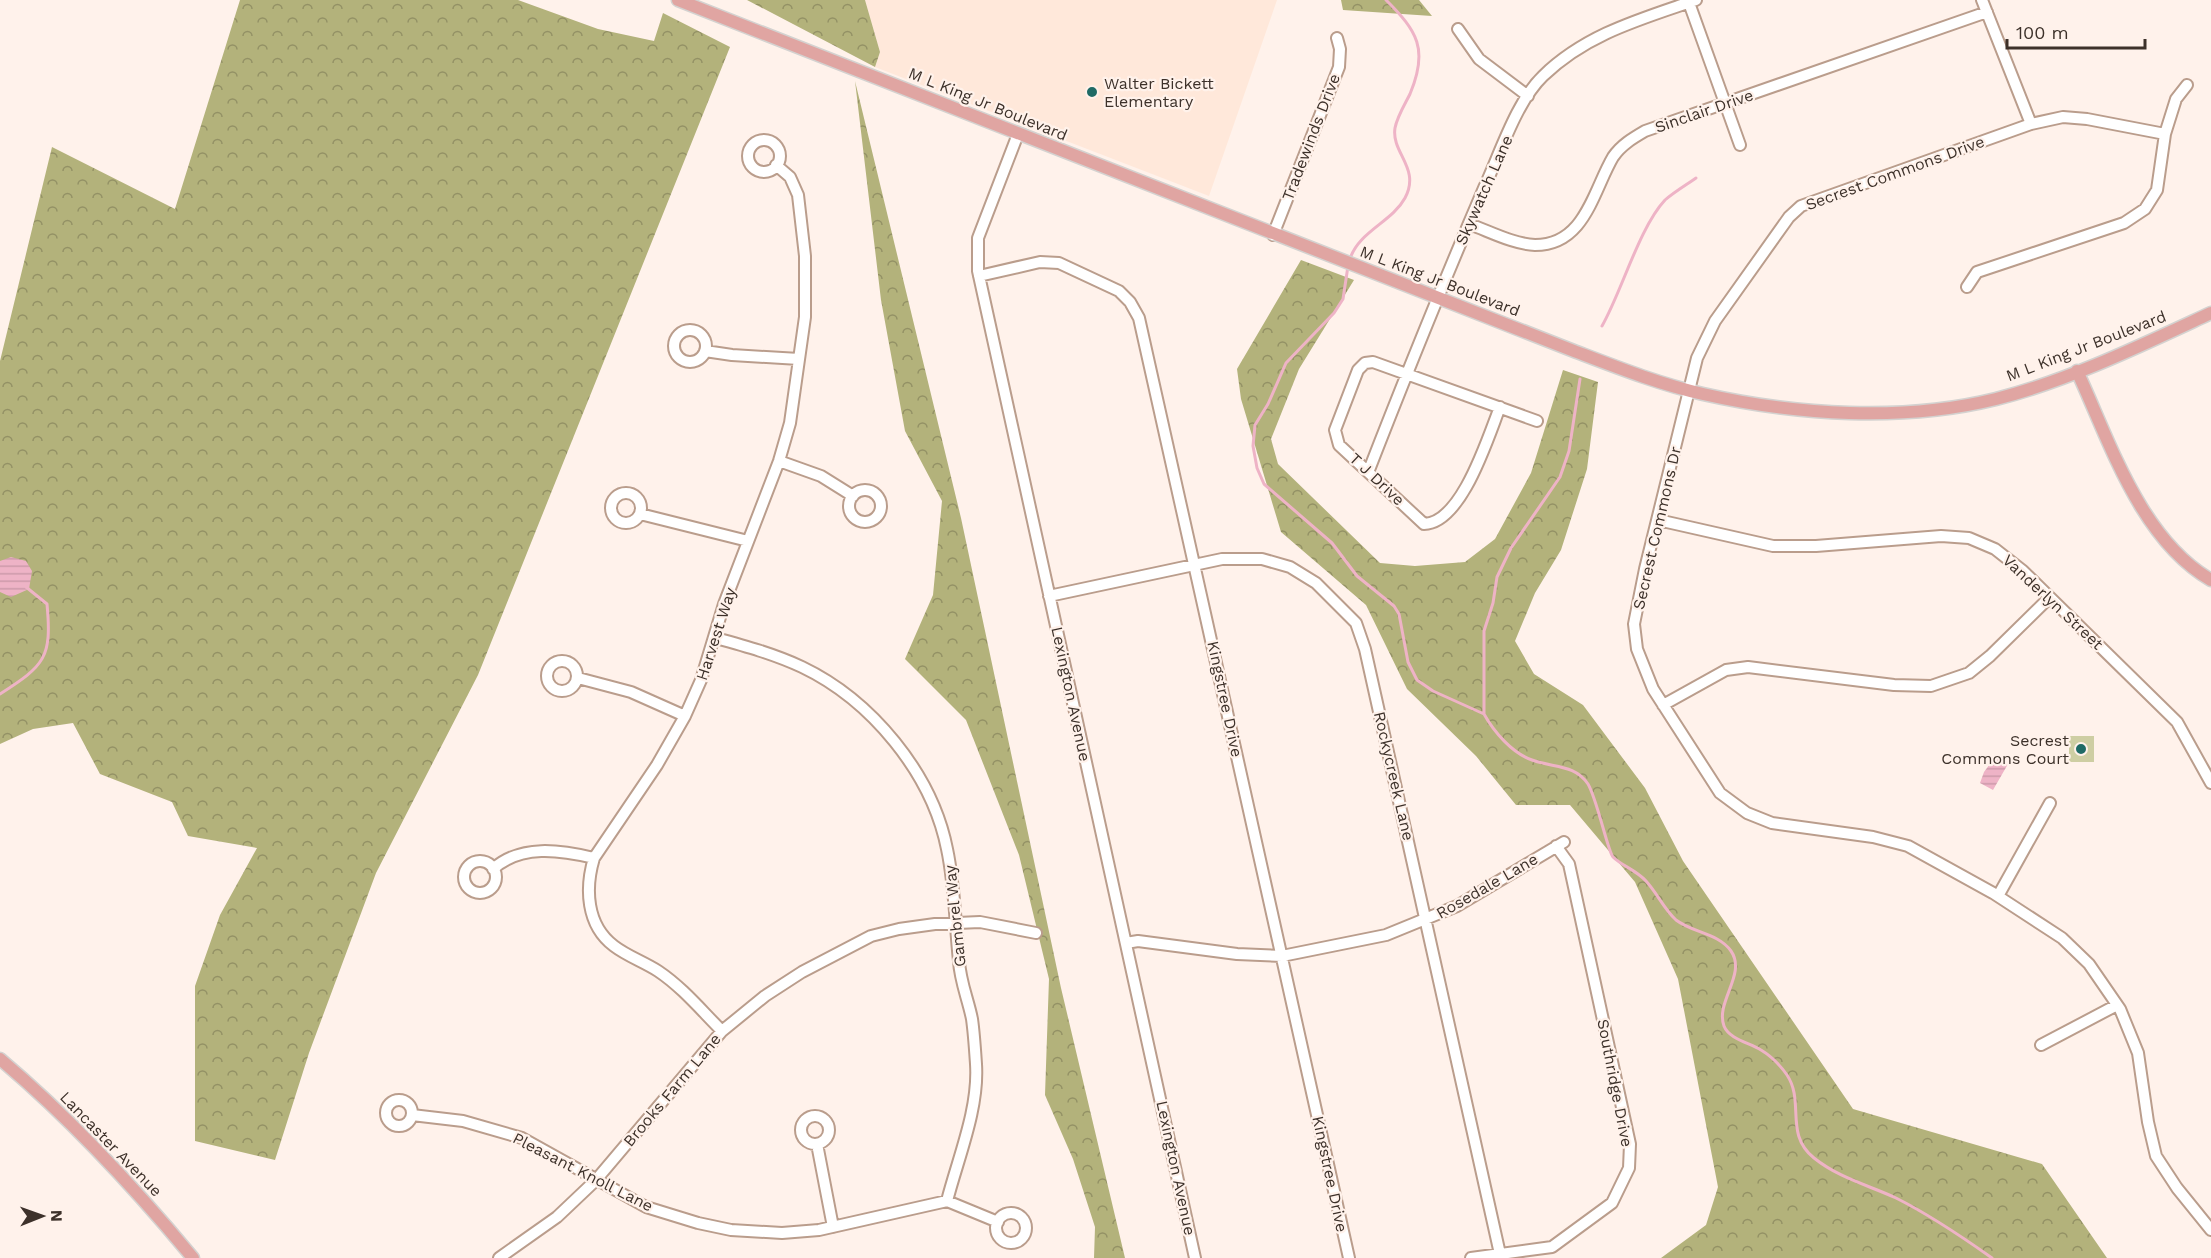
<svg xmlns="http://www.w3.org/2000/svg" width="2211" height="1258" viewBox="0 0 2211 1258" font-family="'Work Sans',sans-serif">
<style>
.built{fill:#ffe8da}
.forest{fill:url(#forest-crowns)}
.green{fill:#cecea3}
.water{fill:url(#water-rules)}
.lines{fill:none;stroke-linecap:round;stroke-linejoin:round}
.stream{stroke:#eeb3c6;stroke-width:3}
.minor-casing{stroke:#ba9d8c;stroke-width:14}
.major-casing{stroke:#d4d2d0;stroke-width:15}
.minor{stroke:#fff;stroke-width:10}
.major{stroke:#e0a5a2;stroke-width:12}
.poi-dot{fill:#1f6a65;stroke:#fff2eb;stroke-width:2}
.labels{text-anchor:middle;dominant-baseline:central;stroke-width:4.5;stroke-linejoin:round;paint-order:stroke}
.poi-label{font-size:16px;fill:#3d312a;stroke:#fff2eb;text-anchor:start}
.street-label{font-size:16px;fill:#3d312a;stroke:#fff2eb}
</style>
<defs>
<pattern id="forest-crowns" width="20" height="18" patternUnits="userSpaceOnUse" patternTransform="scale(1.5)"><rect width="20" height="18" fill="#b3b27b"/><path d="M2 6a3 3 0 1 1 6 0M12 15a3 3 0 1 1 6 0" fill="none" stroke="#939165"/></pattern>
<pattern id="water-rules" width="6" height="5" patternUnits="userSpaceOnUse" patternTransform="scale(1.5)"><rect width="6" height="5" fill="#eeb3c6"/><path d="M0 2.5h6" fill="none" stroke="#cd9aaa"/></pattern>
</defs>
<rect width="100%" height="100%" fill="#fff2eb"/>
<!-- built -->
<path class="built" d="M 865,0 L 1277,0 L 1209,196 L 875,67 L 880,52 Z"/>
<!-- forest -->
<path class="forest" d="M 240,0 L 518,0 L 598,29 L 654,41 L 663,13 L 730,47 L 478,675 L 376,873 L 309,1053 L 275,1160 L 195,1141 L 195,986 L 220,915 L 257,848 L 188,836 L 172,802 L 100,774 L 73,723 L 33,729 L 0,744 L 0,361 L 52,147 L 175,209 Z
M 747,0 L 865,0 L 880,52 L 875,67 Z
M 1341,0 L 1419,0 L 1432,16 L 1343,10 Z
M 855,81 L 961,518 L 1061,988 L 1125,1258 L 1094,1258 L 1095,1227 L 1073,1159 L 1045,1095 L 1049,979 L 1019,855 L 966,720 L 905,659 L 933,595 L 942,501 L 905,431 L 881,300 Z
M 1301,260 L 1354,280 L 1299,369 L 1271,439 L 1278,464 L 1380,563 L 1415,566 L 1465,562 L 1495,539 L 1531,473 L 1563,370 L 1598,382 L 1587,469 L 1561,550 L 1535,593 L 1515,641 L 1534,674 L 1583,705 L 1645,788 L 1683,861 L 1853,1109 L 2042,1164 L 2107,1258 L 1661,1258 L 1706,1225 L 1718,1187 L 1678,979 L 1635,882 L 1570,805 L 1516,805 L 1476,756 L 1407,689 L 1366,605 L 1281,532 L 1241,399 L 1237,369 Z"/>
<!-- green -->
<path class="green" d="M 2069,736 L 2094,736 L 2094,762 L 2069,762 Z"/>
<!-- water -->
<path class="water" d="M 11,557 L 26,561 L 32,571 L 29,589 L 11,597 L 0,592 L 0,561 Z
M 1995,757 L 2008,764 L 1993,790 L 1980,783 L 1984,772 Z"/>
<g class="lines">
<!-- stream -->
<path class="stream" d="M 1350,259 C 1358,232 1392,222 1405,198 C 1421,168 1391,153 1395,128 C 1397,117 1405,104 1410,94 C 1429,49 1417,31 1386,0
M 1348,266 L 1343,299 L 1334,313 L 1286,363 L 1268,404 L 1255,425 L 1253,446 L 1257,468 L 1264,484 L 1332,543 L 1357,576 L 1394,606 L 1399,614 L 1408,662 L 1417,680 L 1433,691 L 1484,714
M 1602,326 C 1622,291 1639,228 1665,200 C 1674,192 1686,185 1696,178
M 1580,379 L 1569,451 L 1560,477 L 1511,548 L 1497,577 L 1493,603 L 1484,631 L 1484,714 C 1494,732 1512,753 1532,760 C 1553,768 1575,764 1588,784 C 1597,799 1608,852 1613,857 C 1622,866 1636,870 1646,881 C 1657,893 1664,909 1676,920 C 1693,933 1718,933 1731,951 C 1747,974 1715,1002 1724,1026 C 1729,1039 1750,1043 1761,1050 C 1771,1056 1780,1065 1787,1075 C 1805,1102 1784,1134 1814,1158 C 1839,1178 1868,1185 1896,1198 C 1930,1215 1961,1236 1992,1258
M 0,694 C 45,665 52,658 47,604 L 26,587"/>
<!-- minor casing -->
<g class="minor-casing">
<path id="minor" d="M 1688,0 L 1740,145
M 1982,0 L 2031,124
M 1458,29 L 1479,59 L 1528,96
M 1018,134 L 978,238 L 978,271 L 1195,1258
M 2165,134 L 2087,119 L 2063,117 L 2031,124 L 1801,206 L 1789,217 L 1715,321 L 1697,358 L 1645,569 L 1634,624 L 1637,649 L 1653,689 L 1720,793 L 1747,813 L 1772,823 L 1873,837 L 1908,846 L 1993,893 L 2062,938 L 2089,964 L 2120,1009 L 2138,1053 L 2148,1122 L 2156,1156 L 2177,1188 L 2211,1230
M748 156a16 16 0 1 1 32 0a16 16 0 1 1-32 0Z
M 1469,224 C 1489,231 1513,244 1535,245 C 1585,245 1593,191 1613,157 C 1621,145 1633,138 1645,131 L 1987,12
M 1273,235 L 1339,67 L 1340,49 L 1337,38
M 979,276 L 1040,262 L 1059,263 L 1119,291 L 1130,302 L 1139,318 L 1349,1258
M 1967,287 L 1977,272 L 2124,223 L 2145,209 L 2157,190 L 2165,134 L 2176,99 L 2187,85
M674 346a16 16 0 1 1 32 0a16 16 0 1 1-32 0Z
M 705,351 L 732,355 L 799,359
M 1500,407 C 1488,437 1462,523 1424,524 L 1339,445 L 1335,430 L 1358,370 L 1365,363 L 1373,362 L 1537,421
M 779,461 L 821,476 L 853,496
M 1369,470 C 1406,375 1444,281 1484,188 C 1500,154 1516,102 1543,76 C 1586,34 1641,19 1696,0
M849 506a16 16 0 1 1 32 0a16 16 0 1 1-32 0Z
M611 508a15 15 0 1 1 30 0a15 15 0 1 1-30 0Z
M 640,514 L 748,541
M 1658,520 L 1773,546 L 1816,546 L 1941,536 L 1969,538 L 1995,549 L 2023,571 L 2177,722 L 2211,783
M 1049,596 L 1222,559 L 1262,559 L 1290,567 L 1316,583 L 1356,623 L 1365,649 L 1500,1254
M 716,638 C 745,646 774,654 802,667 C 871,700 932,773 947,849 C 955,886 955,924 959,961 C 960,981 968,999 972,1019 C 974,1033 975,1049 976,1064 C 979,1109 958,1158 947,1201
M547 676a15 15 0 1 1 30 0a15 15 0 1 1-30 0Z
M 578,678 L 631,692 L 685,716
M 1663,705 L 1726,670 L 1748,667 L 1894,685 L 1931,686 L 1969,673 L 1990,656 L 2049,598
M464 877a16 16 0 1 1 32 0a16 16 0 1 1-32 0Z
M 493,869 C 521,844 560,850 594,858
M 1998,896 L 2050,803
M 1126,943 L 1138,941 L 1237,954 L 1282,956 L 1386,935 L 1457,906 L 1564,842
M 722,1031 C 701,1010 682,987 658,971 C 644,962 627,956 614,946 C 586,925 585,888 594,858 L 657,765 L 685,716 L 701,680 L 724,604 L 779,461 L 790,423 L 805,317 L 805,256 L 798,195 L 790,177 L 776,165
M 2041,1045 L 2117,1005
M386 1113a13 13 0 1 1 26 0a13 13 0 1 1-26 0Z
M 412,1115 L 463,1121 L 522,1138 L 646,1207 L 698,1223 L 731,1230 L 782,1233 L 819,1230 L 947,1201 L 998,1222
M801 1130a14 14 0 1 1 28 0a14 14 0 1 1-28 0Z
M 817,1144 L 833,1227
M996 1228a15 15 0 1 1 30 0a15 15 0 1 1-30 0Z
M 499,1258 L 557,1217 L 596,1180 L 722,1031 L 765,996 L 802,972 L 871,936 L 899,929 L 935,924 L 980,922 L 1036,933
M 1471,1258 L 1552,1247 L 1612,1203 L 1629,1168 L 1630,1144 L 1569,864 L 1556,846"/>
</g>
<!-- major casing -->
<g class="major-casing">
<path id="major" d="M 678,0 L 1574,351 C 1616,367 1659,384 1703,394 C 1796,415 1903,422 1996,399 C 2070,380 2142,345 2211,313
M 2077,371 C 2110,442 2140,539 2211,580
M 0,1059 C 70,1118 134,1187 193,1258"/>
</g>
<!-- minor -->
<use href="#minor" class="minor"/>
<!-- major -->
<use href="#major" class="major"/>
</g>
<!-- markers -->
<g class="poi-dot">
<circle cx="1092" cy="92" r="6"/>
<circle cx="2081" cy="749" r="6"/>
</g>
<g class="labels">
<!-- poi labels -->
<g class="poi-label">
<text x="1104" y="83">Walter Bickett<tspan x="1104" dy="18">Elementary</tspan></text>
<text x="2069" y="740" text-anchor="end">Secrest<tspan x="2069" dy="18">Commons Court</tspan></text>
</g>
<!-- street labels -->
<g class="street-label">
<text transform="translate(988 104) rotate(22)">M L King Jr Boulevard</text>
<text transform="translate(1704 111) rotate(-19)">Sinclair Drive</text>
<text transform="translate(1311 137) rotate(-69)">Tradewinds Drive</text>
<text transform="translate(1895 173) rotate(-20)">Secrest Commons Drive</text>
<text transform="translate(1484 190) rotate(-66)">Skywatch Lane</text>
<text transform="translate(1440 281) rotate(21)">M L King Jr Boulevard</text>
<text transform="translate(2086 346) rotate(-21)">M L King Jr Boulevard</text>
<text transform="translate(1377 479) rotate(43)">T J Drive</text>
<text transform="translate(1657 528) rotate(-77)">Secrest Commons Dr</text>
<text transform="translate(2053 602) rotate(43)">Vanderlyn Street</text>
<text transform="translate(716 634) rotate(-72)">Harvest Way</text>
<text transform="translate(1071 694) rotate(78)">Lexington Avenue</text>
<text transform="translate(1225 699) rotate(78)">Kingstree Drive</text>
<text transform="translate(1394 776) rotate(77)">Rockycreek Lane</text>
<text transform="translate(1487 886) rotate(-30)">Rosedale Lane</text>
<text transform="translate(955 916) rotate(-96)">Gambrel Way</text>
<text transform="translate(1615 1083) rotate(79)">Southridge Drive</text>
<text transform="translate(672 1090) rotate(-50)">Brooks Farm Lane</text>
<text transform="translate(111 1144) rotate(46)">Lancaster Avenue</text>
<text transform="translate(1176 1168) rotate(78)">Lexington Avenue</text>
<text transform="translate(583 1172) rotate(27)">Pleasant Knoll Lane</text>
<text transform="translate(1330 1174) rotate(78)">Kingstree Drive</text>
</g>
</g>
<!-- north arrow -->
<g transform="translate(42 1216) rotate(89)" stroke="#fff2eb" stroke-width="4.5" paint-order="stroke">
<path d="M0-4.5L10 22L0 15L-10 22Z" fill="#3d312a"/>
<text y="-9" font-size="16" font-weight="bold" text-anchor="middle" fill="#3d312a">N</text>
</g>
<!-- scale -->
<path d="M2007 39v9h138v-9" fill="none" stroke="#3d312a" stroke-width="3"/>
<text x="2016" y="39" font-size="18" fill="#3d312a" stroke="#fff2eb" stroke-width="4.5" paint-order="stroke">100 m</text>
</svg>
